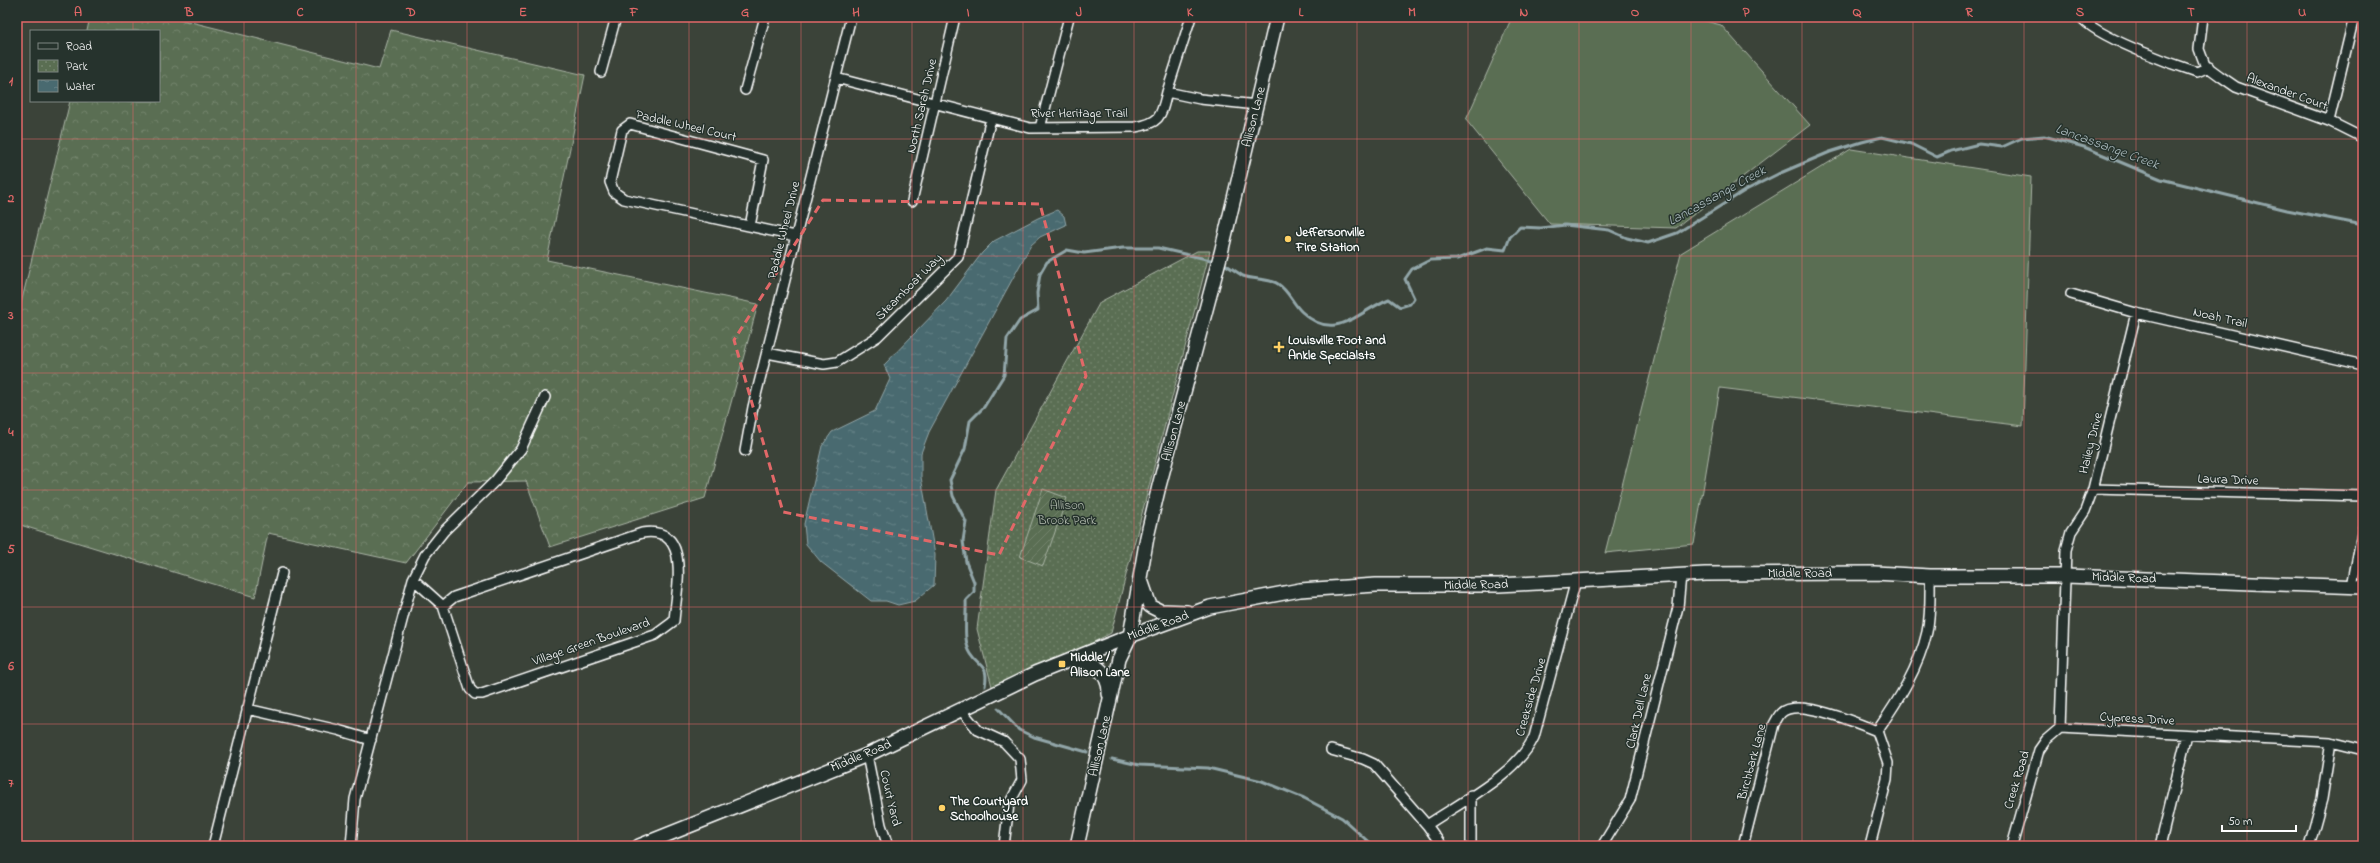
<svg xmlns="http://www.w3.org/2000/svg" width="2380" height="863" viewBox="0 0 2380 863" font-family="'Indie Flower',sans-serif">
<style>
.grass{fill:#5a6e52;stroke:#acb6a8}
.forest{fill:url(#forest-crowns);stroke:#acb6a8}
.park{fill:url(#park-dots);stroke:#acb6a8}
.garden{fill:url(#garden-furrows);stroke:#acb6a8}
.water{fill:url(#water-ripples);stroke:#92a6a9}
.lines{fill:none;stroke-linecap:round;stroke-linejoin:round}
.stream{stroke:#92a6a9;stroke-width:3}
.street-casing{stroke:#fff;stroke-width:12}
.secondary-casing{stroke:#fff;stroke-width:16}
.street{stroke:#26332d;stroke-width:9}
.secondary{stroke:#26332d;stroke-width:13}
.marked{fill:none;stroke:#e26868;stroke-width:3;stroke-dasharray:8 5;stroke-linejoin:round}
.grid{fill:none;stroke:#e26868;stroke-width:1;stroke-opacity:0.55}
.poi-dot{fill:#ffd166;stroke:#26332d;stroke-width:1.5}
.labels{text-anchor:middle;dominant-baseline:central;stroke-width:3;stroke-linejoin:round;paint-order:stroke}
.street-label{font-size:13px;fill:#fff;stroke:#26332d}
.poi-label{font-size:13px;font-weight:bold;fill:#fff;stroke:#26332d;text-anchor:start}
.park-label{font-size:13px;fill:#b5beb1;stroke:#26332d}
.water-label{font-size:14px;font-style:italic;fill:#adbcbf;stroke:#26332d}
.neatline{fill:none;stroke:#e26868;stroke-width:1.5}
.grid-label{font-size:13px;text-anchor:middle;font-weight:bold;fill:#e26868}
</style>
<defs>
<pattern id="forest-crowns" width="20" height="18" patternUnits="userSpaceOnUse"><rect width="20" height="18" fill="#5a6e52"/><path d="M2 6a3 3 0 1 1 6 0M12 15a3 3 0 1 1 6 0" fill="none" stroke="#73846c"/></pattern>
<pattern id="park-dots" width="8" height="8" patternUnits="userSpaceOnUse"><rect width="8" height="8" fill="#5a6e52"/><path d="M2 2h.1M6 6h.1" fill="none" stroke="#73846c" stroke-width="1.8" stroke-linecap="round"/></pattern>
<pattern id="garden-furrows" width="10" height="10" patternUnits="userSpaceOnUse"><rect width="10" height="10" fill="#5a6e52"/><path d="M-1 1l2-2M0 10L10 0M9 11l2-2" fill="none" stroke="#73846c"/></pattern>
<pattern id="water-ripples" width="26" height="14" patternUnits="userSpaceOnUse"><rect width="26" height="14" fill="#496a70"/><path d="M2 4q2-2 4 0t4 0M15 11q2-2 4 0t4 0" fill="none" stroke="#648085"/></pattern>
</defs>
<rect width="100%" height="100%" fill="#3b4339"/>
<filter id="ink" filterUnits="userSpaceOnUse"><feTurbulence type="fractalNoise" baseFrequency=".025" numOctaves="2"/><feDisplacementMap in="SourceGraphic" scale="8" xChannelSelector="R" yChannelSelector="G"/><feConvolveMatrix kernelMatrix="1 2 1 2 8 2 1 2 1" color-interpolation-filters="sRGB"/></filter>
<g filter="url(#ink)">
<!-- grass -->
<path class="grass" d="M 1512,17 L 1690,17 L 1721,25 L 1810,125 L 1676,228 L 1550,224 L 1466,120 Z
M 1851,149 L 2031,177 L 2023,426 L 1720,388 L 1694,544 L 1605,553 L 1681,253 Z"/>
<!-- forest -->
<path class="forest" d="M 90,17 L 171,17 L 379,69 L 391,30 L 585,75 L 547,260 L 758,304 L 705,498 L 550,547 L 526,481 L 468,482 L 406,563 L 268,533 L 255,597 L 17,524 L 17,320 L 70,101 L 159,101 L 159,31 L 87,31 Z"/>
<!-- park -->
<path class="park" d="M 1197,251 L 1210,251 L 1111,633 L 994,694 L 977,629 L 996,490 L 1100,302 Z"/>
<!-- garden -->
<path class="garden" d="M 1043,489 L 1067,498 L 1043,566 L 1020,557 Z"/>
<!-- water -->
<path class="water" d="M 1057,210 L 1064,216 L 1066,225 L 1040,237 L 1031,245 L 929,432 L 921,453 L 921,477 L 935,555 L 934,585 L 915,601 L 898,605 L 886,601 L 871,601 L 821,562 L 806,544 L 804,524 L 822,446 L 832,432 L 875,411 L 890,379 L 884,365 L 946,301 L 982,253 L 994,241 L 1038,218 Z"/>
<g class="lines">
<!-- stream -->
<path class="stream" d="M 1222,263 C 1229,266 1236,272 1243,276 C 1254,280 1269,278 1278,284 C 1289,291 1293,304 1302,312 C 1335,343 1357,312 1389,299 L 1400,307 L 1410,304 L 1414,298 L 1405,279 L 1412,269 L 1430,260 L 1457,259 L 1487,248 L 1505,250 L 1510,237 L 1520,227 L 1541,228 L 1565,225 L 1609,230 L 1627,238 L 1648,243 L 1677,233 L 1746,190 L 1778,174 L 1830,152 L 1862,142 L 1882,137 L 1911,144 L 1937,157 L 1951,151 L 1979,144 L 2002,147 L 2022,138 L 2044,136 L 2084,147 L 2161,179 L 2287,210 L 2363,225
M 985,686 C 989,665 980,668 971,654 C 962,641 967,616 966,600 L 974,592 L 974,582 L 966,562 L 963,541 L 966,522 L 953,496 L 950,480 L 965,449 L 970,421 L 984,407 L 1004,375 L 1007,339 L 1020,320 L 1038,310 L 1037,293 L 1040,274 L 1047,262 L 1067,250 L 1084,253 L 1123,248 L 1158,248 L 1215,261
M 998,708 L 1019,730 L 1034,737 L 1087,752
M 1112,759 L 1139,765 L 1208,768 L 1262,781 L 1304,798 L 1342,818 L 1373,846"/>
<!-- street casing -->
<g class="street-casing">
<path id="street" d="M 2081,17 C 2096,37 2172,64 2197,72 L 2209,67
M 2203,17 L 2199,49 L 2205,65 L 2220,76 L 2236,87 L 2329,121 L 2363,138
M 601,72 L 616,17
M 836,78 L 1030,128 L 1135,127 C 1161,123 1161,116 1167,92 L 1200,99 L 1257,105
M 745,90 L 765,17
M 1167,92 L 1191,17
M 2329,121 L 2354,17
M 1040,128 L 1069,17
M 912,201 L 955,17
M 750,226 L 763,160 L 630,124 L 622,130 L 610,182 L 614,192 L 624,199 L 795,236
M 2071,294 L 2136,313 L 2363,365
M 767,353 L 824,364 L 837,362 L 877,337 L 958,257 L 991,118
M 745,451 L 753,407 L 851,17
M 2093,489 L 2363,496
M 413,579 L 443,606 L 454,597 L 642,533 C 693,525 676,591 674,621 L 655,635 L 482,694 L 475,694 L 470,689 L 443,606
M 2352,586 L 2363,528
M 247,709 L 338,730 L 371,740
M 961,710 L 978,730 L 1004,742 L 1020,759 L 1022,780 L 1009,804 L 1004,846
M 2060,728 L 2066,550 L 2071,532 L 2085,511 L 2093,489 L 2136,313
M 2060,728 L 2331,742 L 2363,750
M 1331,750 L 1363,759 L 1374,764 L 1427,825 L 1442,846
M 867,755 L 881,825 L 888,846
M 1427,825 C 1461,802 1517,774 1534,737 L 1576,580
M 213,846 L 282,573
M 351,846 L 355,799 L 413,579 L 425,555 L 444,531 L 495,481 L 521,449 L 545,397
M 1471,846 L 1471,795
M 1602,846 L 1630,800 L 1678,607 L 1681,575
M 1743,846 L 1774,724 C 1776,721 1778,716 1781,713 C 1797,697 1860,724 1877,731
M 1870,846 L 1887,779 L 1888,763 L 1877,731 C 1898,701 1919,668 1927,632 C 1931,613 1930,595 1930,576
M 2012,846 L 2039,750 L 2046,740 L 2060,728
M 2160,846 L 2187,735
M 2309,846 L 2322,799 L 2331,742"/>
</g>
<!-- secondary casing -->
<g class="secondary-casing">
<path id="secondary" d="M 1142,583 L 1150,606 L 1160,611 L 1187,612
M 1071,661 C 1091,658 1110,673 1109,694
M 639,846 L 867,755 L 1035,674 L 1130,636 L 1210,607 L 1300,590 L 1376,585 L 1499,585 L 1705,574 L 1875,573 L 1930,576 L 2066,576 L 2363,587
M 1077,846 L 1119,659 L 1130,636 L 1147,537 L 1159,486 L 1221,253 L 1277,17"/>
</g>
<!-- street -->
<use href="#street" class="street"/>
<!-- secondary -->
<use href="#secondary" class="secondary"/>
</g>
</g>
<!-- marked area -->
<path class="marked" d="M 823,200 L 1040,204 L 1086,376 L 999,555 L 783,512 L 734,340 Z"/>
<!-- grid -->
<path class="grid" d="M 133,17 L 133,31M 244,17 L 244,846M 356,17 L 356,846M 467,17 L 467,846M 578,17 L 578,846M 689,17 L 689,846M 801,17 L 801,846M 912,17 L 912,846M 1023,17 L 1023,846M 1134,17 L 1134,846M 1246,17 L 1246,846M 1357,17 L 1357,846M 1468,17 L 1468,846M 1579,17 L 1579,846M 1691,17 L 1691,846M 1802,17 L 1802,846M 1913,17 L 1913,846M 2024,17 L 2024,846M 2136,17 L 2136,846M 2247,17 L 2247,846M 133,101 L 133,846M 17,139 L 2363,139M 17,256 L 2363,256M 17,373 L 2363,373M 17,490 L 2363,490M 17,607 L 2363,607M 17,724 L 2363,724"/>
<!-- markers -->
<g class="poi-dot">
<circle cx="1288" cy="239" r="4"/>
<path d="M1277 341h4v4h4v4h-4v4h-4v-4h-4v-4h4z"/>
<rect x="1058" y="660" width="8" height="8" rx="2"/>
<circle cx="942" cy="808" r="4"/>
</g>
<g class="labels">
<!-- street labels -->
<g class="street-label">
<text transform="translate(2287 92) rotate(20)">Alexander Court</text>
<text transform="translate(922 106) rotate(-77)">North Sarah Drive</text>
<text x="1079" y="113">River Heritage Trail</text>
<text transform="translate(1254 117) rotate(-76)">Allison Lane</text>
<text transform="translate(686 126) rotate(13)">Paddle Wheel Court</text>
<text transform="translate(784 230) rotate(-76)">Paddle Wheel Drive</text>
<text transform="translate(909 287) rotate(-45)">Steamboat Way</text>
<text transform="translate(2220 318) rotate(13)">Noah Trail</text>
<text transform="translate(1174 431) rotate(-75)">Allison Lane</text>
<text transform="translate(2091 443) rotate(-76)">Hailey Drive</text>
<text transform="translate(2228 480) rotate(2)">Laura Drive</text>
<text x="1800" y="573">Middle Road</text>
<text transform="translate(2124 578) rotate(2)">Middle Road</text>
<text transform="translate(1476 585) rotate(-1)">Middle Road</text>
<text transform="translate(1158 626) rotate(-20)">Middle Road</text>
<text transform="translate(591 642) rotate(-19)">Village Green Boulevard</text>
<text transform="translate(1531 697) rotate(-74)">Creekside Drive</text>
<text transform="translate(1639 711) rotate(-77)">Clark Dell Lane</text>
<text transform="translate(2137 719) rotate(3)">Cypress Drive</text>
<text transform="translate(1100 746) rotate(-77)">Allison Lane</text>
<text transform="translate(861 756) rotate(-23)">Middle Road</text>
<text transform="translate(1752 762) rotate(-75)">Birchbark Lane</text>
<text transform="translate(2017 780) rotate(-73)">Creek Road</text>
<text transform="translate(890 798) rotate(77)">Court Yard</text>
</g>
<!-- poi labels -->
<g class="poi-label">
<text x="1296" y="232">Jeffersonville<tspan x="1296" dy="15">Fire Station</tspan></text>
<text x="1288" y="340">Louisville Foot and<tspan x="1288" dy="15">Ankle Specialsts</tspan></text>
<text x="1070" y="657">Middle /<tspan x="1070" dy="15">Alison Lane</tspan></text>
<text x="950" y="801">The Courtyard<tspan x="950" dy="15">Schoolhouse</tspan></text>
</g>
<!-- park labels -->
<g class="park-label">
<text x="1067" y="505">Allison<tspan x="1067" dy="15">Brook Park</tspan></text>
</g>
<!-- water labels -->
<g class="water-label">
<text transform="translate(2107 147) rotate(20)">Lancassange Creek</text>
<text transform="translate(1717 196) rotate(-29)">Lancassange Creek</text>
</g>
</g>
<!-- margin -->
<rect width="2380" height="863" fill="none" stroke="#26332d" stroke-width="44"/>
<!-- legend -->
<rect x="30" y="30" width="130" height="72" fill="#26332d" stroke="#7d8581"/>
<rect x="38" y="43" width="20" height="6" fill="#26332d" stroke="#7d8581"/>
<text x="66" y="50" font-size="12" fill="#ffffff">Road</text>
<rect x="38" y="60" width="20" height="12" fill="url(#park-dots)" stroke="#7d8581"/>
<text x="66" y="70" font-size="12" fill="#ffffff">Park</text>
<rect x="38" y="80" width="20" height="12" fill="url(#water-ripples)" stroke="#7d8581"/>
<text x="66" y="90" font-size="12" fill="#ffffff">Water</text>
<!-- scale -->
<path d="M2222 825v6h74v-6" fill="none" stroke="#ffffff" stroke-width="2"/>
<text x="2228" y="825" font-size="12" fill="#ffffff" stroke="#26332d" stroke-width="3" paint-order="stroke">50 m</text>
<rect x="22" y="22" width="2336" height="819" class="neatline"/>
<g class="grid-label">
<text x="78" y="16">A</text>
<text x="189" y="16">B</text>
<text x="300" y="16">C</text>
<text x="411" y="16">D</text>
<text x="523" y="16">E</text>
<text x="634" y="16">F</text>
<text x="745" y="16">G</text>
<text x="856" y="16">H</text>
<text x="968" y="16">I</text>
<text x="1079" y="16">J</text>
<text x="1190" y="16">K</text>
<text x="1301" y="16">L</text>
<text x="1412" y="16">M</text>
<text x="1524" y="16">N</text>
<text x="1635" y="16">O</text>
<text x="1746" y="16">P</text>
<text x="1857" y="16">Q</text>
<text x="1969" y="16">R</text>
<text x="2080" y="16">S</text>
<text x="2191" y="16">T</text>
<text x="2302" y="16">U</text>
<text x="11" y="85">1</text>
<text x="11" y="202">2</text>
<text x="11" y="319">3</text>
<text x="11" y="436">4</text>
<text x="11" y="553">5</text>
<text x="11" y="670">6</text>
<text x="11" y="787">7</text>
</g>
</svg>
